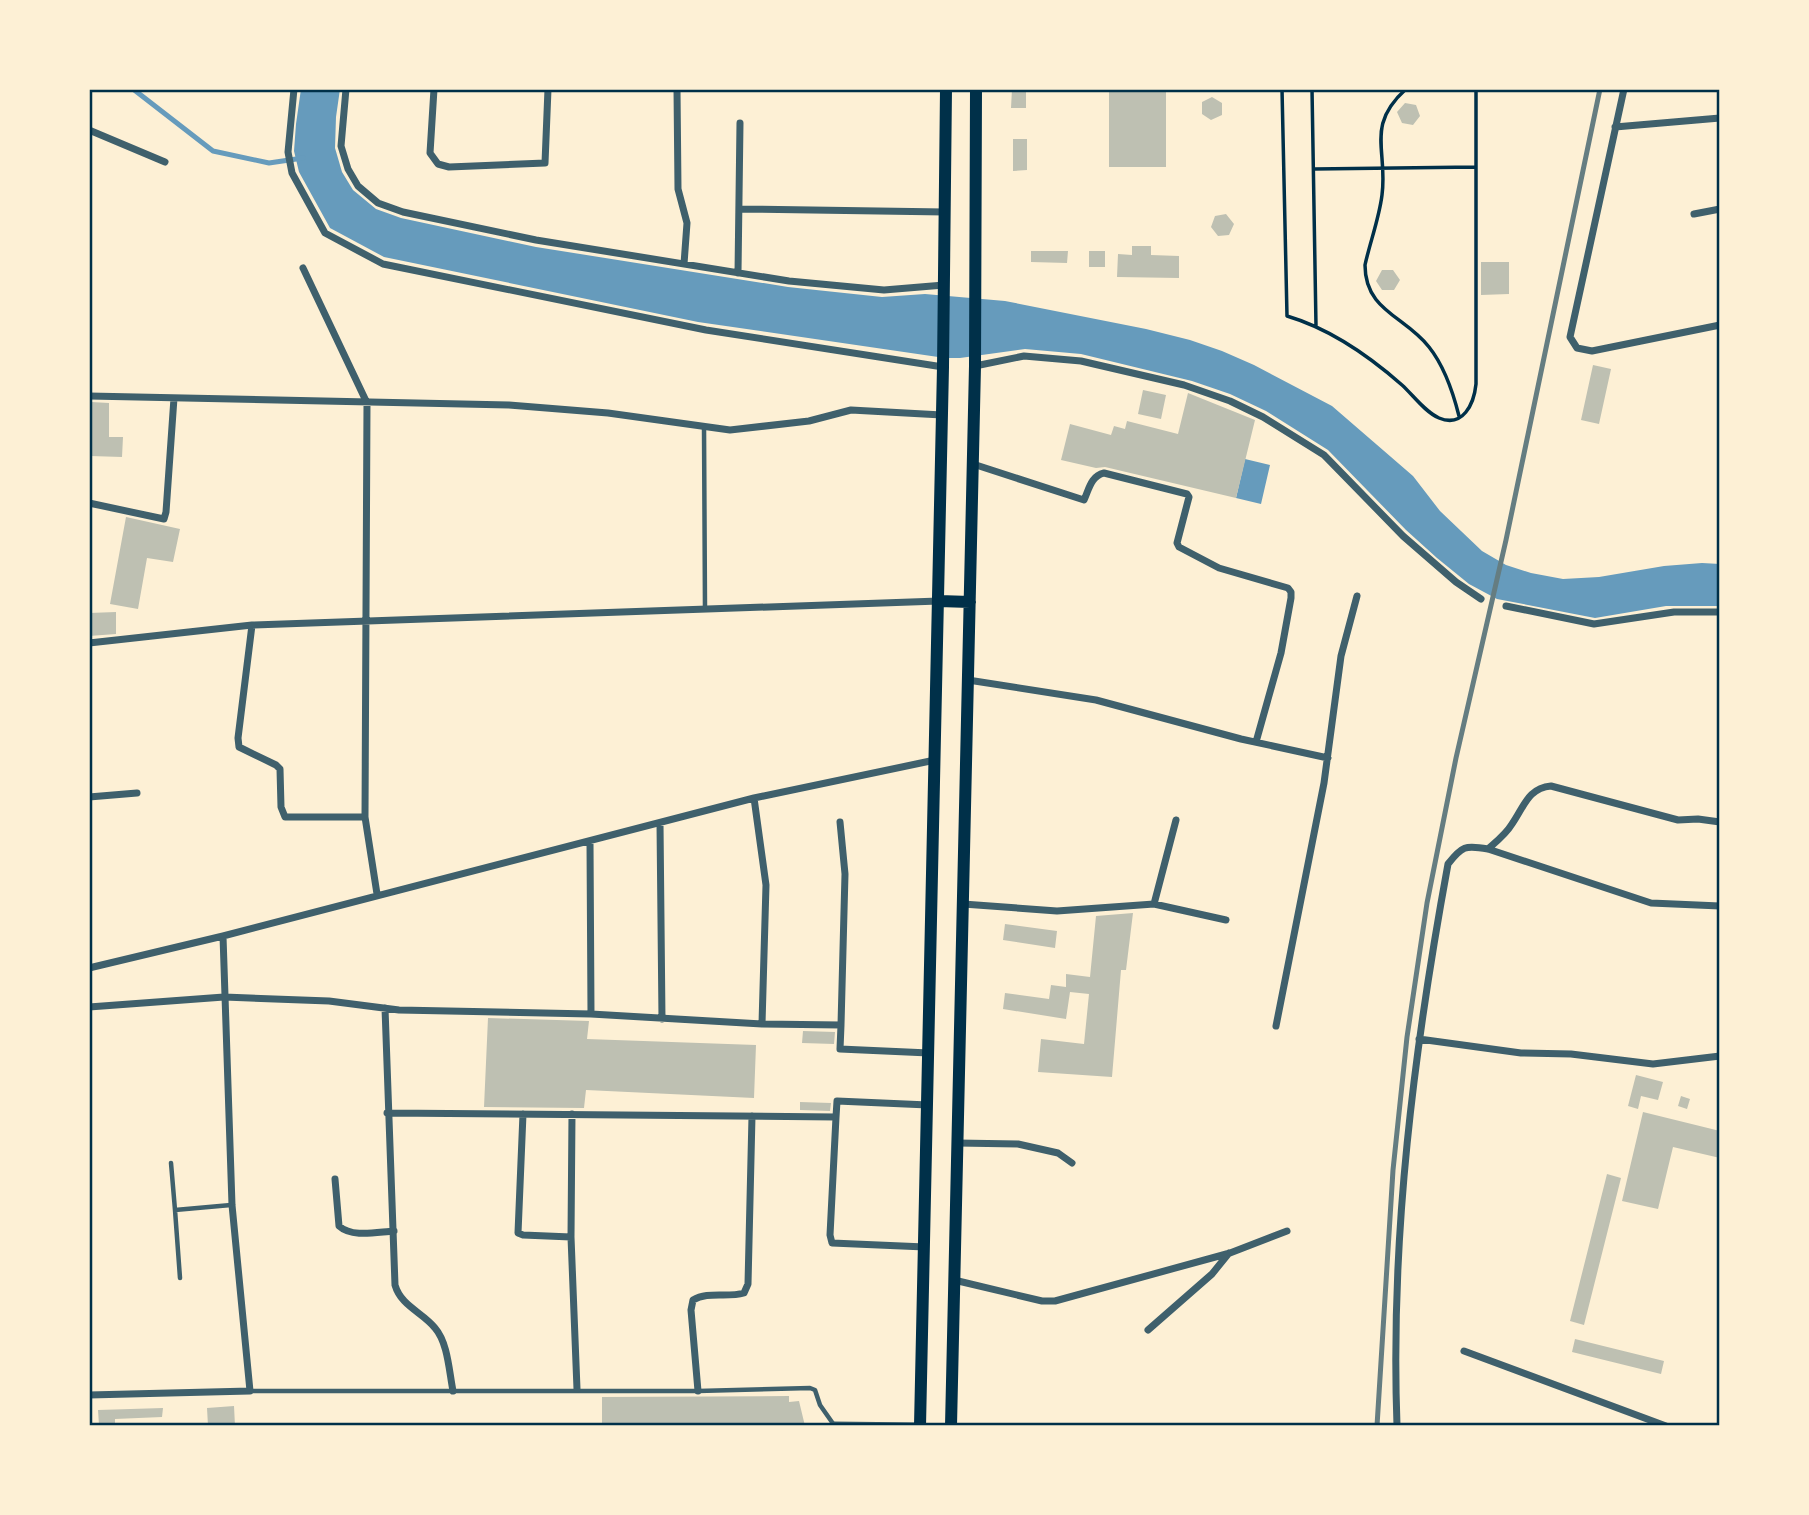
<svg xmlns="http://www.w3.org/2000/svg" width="1809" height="1515" viewBox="0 0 1809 1515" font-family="'Roboto Condensed',sans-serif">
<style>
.water{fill:#669bbc}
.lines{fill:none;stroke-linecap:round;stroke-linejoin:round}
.stream{stroke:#669bbc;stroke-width:5}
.building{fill:#bec0b2}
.path{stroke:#003049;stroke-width:3.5}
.service{stroke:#3f606c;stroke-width:4.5}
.minor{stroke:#3f606c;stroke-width:7}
.primary{stroke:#003049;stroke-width:12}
.rail{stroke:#657d81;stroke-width:5}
.neatline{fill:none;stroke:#003049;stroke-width:2.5}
</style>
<rect width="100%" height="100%" fill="#fdf0d5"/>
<!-- water -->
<path class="water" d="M 301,89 L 340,89 L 336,117 L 335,148 L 342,172 L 353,190 L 376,209 L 401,218 L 536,247 L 788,287 L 882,297 L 925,294 L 1005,301 L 1146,329 L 1190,340 L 1222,351 L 1254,365 L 1332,406 L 1413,476 L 1440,511 L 1482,551 L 1506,565 L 1531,573 L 1563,579 L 1599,577 L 1664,566 L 1702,563 L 1720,564 L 1720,606 L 1666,606 L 1595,618 L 1497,599 L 1469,584 L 1437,558 L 1406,530 L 1328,450 L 1266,411 L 1230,394 L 1192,381 L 1081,354 L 1025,349 L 960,358 L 945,358 L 698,322 L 384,257 L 330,228 L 299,172 L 294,151 L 296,124 Z
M 1245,459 L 1270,465 L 1261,504 L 1236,498 Z"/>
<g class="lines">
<!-- stream -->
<path class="stream" d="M 133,89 L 213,151 L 269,163 L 303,158"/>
</g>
<!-- building -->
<path class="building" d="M 1012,89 L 1026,89 L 1026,108 L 1011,108 Z
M 1109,89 L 1166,89 L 1166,167 L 1109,167 Z
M 1212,97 L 1222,103 L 1222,115 L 1211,120 L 1202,114 L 1202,102 Z
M 1405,103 L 1416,105 L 1420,116 L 1413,125 L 1402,123 L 1397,112 Z
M 1013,139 L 1027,139 L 1027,170 L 1013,171 Z
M 1226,214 L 1234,224 L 1229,235 L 1218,236 L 1211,227 L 1215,216 Z
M 1132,246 L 1151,246 L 1151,255 L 1179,256 L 1179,278 L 1117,277 L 1118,254 L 1132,255 Z
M 1031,251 L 1068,251 L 1067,263 L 1031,262 Z
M 1089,251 L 1105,251 L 1105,267 L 1089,267 Z
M 1481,262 L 1509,262 L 1509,294 L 1481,295 Z
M 1382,270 L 1393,270 L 1400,280 L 1394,290 L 1382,290 L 1376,281 Z
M 1593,365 L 1611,369 L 1599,424 L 1581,420 Z
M 1143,390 L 1166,395 L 1161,419 L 1138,414 Z
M 1188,393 L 1255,420 L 1236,498 L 1105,467 L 1096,468 L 1061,460 L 1070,424 L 1111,435 L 1114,426 L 1125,429 L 1127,421 L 1178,434 Z
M 91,402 L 109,403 L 109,437 L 123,437 L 122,457 L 90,456 Z
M 126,517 L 180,529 L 173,562 L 147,558 L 138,609 L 110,604 Z
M 116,612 L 116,634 L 89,636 L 89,613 Z
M 1133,913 L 1126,970 L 1121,970 L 1112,1077 L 1038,1072 L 1041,1039 L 1084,1044 L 1089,994 L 1070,992 L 1066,1019 L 1003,1009 L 1005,993 L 1049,999 L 1051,985 L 1066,987 L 1066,974 L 1090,977 L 1096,916 Z
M 1005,924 L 1057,931 L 1055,948 L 1003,940 Z
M 488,1018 L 589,1021 L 587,1039 L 756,1045 L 754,1098 L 586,1090 L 584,1108 L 484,1107 Z
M 803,1031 L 835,1032 L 834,1044 L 802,1043 Z
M 1636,1075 L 1663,1082 L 1658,1100 L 1641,1096 L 1638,1109 L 1628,1106 Z
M 1681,1096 L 1690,1099 L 1687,1109 L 1678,1106 Z
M 800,1102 L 831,1103 L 830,1111 L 800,1110 Z
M 1643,1112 L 1720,1131 L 1720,1158 L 1673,1147 L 1658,1209 L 1622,1201 Z
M 1607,1174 L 1621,1178 L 1584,1325 L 1570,1321 Z
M 1575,1339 L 1664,1361 L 1661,1374 L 1572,1352 Z
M 789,1396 L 789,1402 L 799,1401 L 805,1426 L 602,1426 L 602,1397 Z
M 234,1406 L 235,1426 L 208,1426 L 207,1408 Z
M 163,1408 L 162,1417 L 115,1419 L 115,1425 L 99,1425 L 98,1410 Z"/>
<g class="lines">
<!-- path -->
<path class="path" d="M 1282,89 L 1287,316 C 1331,329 1368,355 1402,385 C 1413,395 1425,412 1439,418 C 1463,428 1474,404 1476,384 L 1476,89
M 1312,89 L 1316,326
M 1406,89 C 1365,126 1388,150 1382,195 C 1379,219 1370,242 1365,265 C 1365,311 1405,316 1429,347 C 1445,367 1453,392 1459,416
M 1314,169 L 1476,167"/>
<!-- service -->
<path class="service" d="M 704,426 L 705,609
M 171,1163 L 175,1210 L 231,1205
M 175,1210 L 180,1278
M 250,1391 L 698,1391 L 810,1388 L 815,1390 L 820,1405 L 834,1425"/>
<!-- minor -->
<path class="minor" d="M 294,89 L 288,152 L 292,173 L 325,233 L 383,264 L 706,330 L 943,367
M 346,89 L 341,146 L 348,169 L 358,186 L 378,203 L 403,212 L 536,240 L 789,281 L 884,290 L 944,285
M 434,89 L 430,153 L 438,164 L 449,167 L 545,163 L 548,89
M 677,89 L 678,189 L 687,223 L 684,264
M 1624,89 L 1570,337 L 1577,348 L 1592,351 L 1720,325
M 1615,127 L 1720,118
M 89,130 L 165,162
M 739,209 L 945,212
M 1694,214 L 1720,209
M 303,268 L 367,403 L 365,817 L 377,894
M 738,273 L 740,123
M 975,366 L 1024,356 L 1081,361 L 1184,385 L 1230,401 L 1263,417 L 1324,455 L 1403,536 L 1456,582 L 1481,599
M 89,396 L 509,405 L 608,413 L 730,430 L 809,421 L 851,410 L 942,415
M 973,464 L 1084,500 C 1089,489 1091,476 1104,473 L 1187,494 L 1189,497 L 1177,543 L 1179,547 L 1219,568 L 1288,588 L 1291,592 L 1291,598 L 1281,653 L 1256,742
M 89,503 L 164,519 L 166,512 L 174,398
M 1506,606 L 1594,624 L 1674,612 L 1720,612
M 252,625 L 238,738 L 239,747 L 276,765 L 280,769 L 281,807 L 285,817 L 365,817
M 89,643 L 252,625 L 939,601
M 968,680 L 1096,700 L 1241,739 L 1328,758
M 89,797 L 137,793
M 754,798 L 766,885 L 762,1024
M 660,823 L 662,1019
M 590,842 L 591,1014
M 1488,849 C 1497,841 1506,834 1512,824 C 1524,807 1528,788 1551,786 L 1678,820 L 1698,819 L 1720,822
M 963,904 L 1057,911 L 1154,904 L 1226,920
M 1154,904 L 1176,820
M 89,968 L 223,936 L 754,798 L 935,760
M 89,1007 L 224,997 L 329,1001 L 399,1010 L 591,1014 L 762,1024 L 841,1025 L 845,874 L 840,822
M 385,1008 L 395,1285 C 401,1306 422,1312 435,1328 C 448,1343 449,1371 453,1391
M 841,1025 L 840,1049 L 929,1053
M 1276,1026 L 1324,783 L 1341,656 L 1357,596
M 1419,1039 L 1521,1053 L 1571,1054 L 1653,1064 L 1720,1056
M 387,1113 L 836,1117 L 830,1235 L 832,1243 L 925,1247
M 523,1114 L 518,1233 L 523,1235 L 571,1237
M 572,1114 L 571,1237 L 577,1389
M 836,1117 L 837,1101 L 928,1105
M 957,1143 L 1018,1144 L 1058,1153 L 1072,1163
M 335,1179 L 339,1226 C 352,1238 377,1232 394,1231
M 954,1280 L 1042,1301 L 1055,1301 L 1230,1253 L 1287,1231
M 1148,1330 L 1212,1274 L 1229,1253
M 1464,1351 L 1666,1426
M 698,1391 L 691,1310 L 693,1300 C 708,1291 727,1298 744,1293 L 748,1284 L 752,1116
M 89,1395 L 250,1391 L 232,1205 L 223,936
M 834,1425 L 920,1426
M 1397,1426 C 1390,1237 1414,1049 1448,864 C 1462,846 1465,845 1488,849 L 1651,903 L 1720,906"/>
<!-- primary -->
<path class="primary" d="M 939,601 L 970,602
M 920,1426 L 943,367 L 946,89
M 951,1426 L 975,366 L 976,89"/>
<!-- rail -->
<path class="rail" d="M 1377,1426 L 1393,1170 L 1407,1037 L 1427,903 L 1456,758 L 1506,540 L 1600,89"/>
</g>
<!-- border -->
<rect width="1809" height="1515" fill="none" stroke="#fdf0d5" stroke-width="182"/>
<rect x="91" y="91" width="1627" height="1333" class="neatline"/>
</svg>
